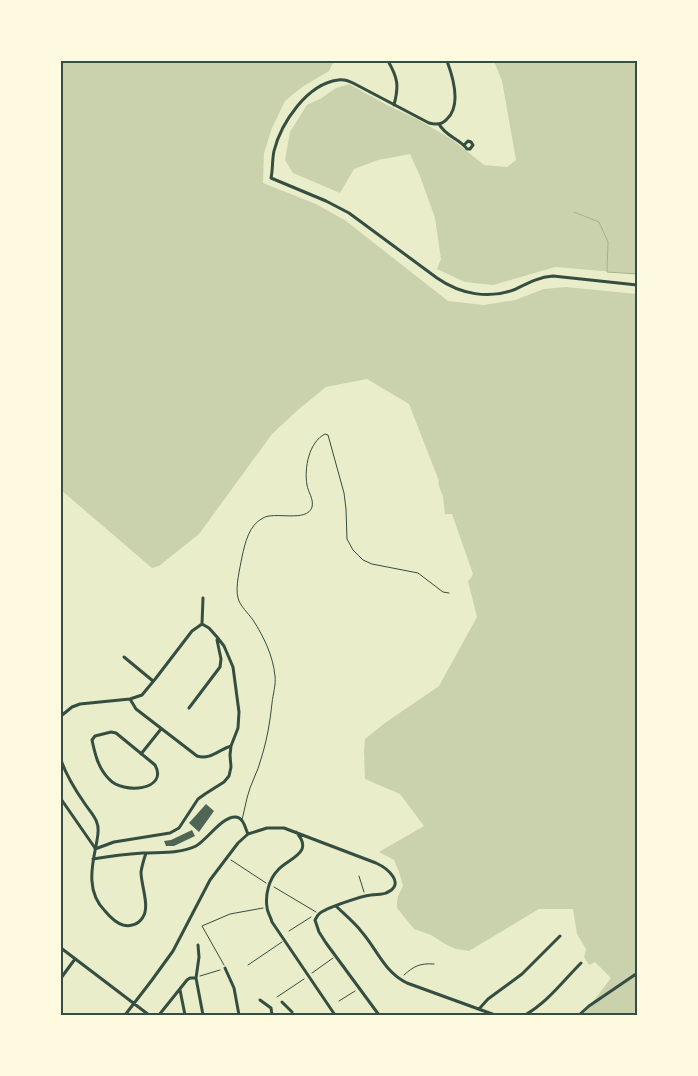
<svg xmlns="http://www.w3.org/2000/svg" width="698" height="1076" viewBox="0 0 698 1076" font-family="Lato,sans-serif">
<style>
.green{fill:#cad2ad}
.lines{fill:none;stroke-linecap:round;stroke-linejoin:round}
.stream{stroke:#a3b18a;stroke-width:1}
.building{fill:#4f6655}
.path{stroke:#344e41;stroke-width:1}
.service{stroke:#344e41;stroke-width:1}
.minor{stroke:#344e41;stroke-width:3}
.neatline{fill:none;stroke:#344e41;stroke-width:2}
</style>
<rect width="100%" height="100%" fill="#e9edc9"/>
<!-- green -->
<path class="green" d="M 61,61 L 334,61 L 329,71 L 302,87 L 285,101 L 272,128 L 264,153 L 263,183 L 316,204 L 346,221 L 448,301 L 484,305 L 515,300 L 544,289 L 566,287 L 637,294 L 637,1015 L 582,1015 L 589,1007 L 611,978 L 595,962 L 589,965 L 584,957 L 586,949 L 577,934 L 573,909 L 539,909 L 469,951 L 456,949 L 445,944 L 431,935 L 414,929 L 397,908 L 397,902 L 398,896 L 403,886 L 399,872 L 394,860 L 379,852 L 424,826 L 400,794 L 365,779 L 364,751 L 365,739 L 385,723 L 439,686 L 477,617 L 468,581 L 471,578 L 473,574 L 452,514 L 445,514 L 443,497 L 438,483 L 439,481 L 409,404 L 367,379 L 326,387 L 299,409 L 272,434 L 199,534 L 159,566 L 152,568 L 61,490 Z
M 494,61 L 637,61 L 637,274 L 555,267 L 493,285 L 465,282 L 437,269 L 441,259 L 435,218 L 420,176 L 410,154 L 378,160 L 354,169 L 340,193 L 293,173 L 285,160 L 290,132 L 307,105 L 320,99 L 336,88 L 349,84 L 387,105 L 419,120 L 453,140 L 484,165 L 507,167 L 516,160 L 502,81 Z"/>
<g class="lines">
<!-- stream -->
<path class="stream" d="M 574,212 L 599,222 L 608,242 L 607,272 L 637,274"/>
</g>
<!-- building -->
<path class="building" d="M 206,804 L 214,811 L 199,832 L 189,823 Z
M 192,830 L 195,836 L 174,846 L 166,846 L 164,841 L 171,840 Z"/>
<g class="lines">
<!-- path -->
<path class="path" d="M 231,860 L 266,883
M 359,876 L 364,892
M 274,887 L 316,912
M 289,931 L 311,917
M 224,965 L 202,926 L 230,914 L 263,908
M 248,965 L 282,942
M 312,973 L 333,958
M 404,975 C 414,966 420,963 434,964
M 200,976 L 220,970
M 277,997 L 304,979
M 339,1001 L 355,991"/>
<!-- service -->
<path class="service" d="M 242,820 C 244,813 245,805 247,798 C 250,784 258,772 261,759 C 267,740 270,722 272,703 C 273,694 276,685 275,676 C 273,656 264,637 253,620 C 248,613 240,606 238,598 C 235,587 240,568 242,557 C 245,543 249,525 263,518 C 274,511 307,523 312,507 C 314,499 308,492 307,485 C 304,468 309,442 325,434 L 328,435 L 344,493 L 346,509 L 347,539 L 353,550 L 363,560 L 372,564 L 418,573 L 443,592 L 449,593"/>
<!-- minor -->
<path class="minor" d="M 388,61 C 398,78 399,86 394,105
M 447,61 C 453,77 462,105 447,119 C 442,125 436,125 429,123 L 353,83 C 349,81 343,79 338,80 C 307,84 281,123 274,151 C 272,160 273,169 271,178 L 326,201 L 349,213 L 437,278 C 460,294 489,300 516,289 C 528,283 539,277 553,276 L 637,285
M 439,124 C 445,136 460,139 467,149 L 470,149 L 473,145 L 471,142 L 468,141 L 464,145
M 202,624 L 203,598
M 124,657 L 153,681
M 130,699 L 136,709 L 197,756 C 211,760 218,750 231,746
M 189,708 L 220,667 L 221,659 L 217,640
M 61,716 L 72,707 L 80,704 L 130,699 L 142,695 L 156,678 L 192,631 L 202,624
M 111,732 L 116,733 L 155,765 C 169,790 123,795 109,779 C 98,768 95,754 92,740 L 95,736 Z
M 141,754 L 161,729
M 61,760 C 66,775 76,791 85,804 C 89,810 95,816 97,823 C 100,830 97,839 96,846 C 91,869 87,893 105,911 C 110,917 116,923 123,925 C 131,927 139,924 143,917 C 150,906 141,885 141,872 C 142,865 144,859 146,853
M 61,799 L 95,848
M 296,832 C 315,853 289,858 278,870 C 269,879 265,895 267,907 C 267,912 271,917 272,922 L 335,1015
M 95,849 L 114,842 L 170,833 L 179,828 L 198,799 L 205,794 L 224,782 L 229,776 L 231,767 L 230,755 L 231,746 L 238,728 L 239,712 L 233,667 L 224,646 L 217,637 L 209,628 L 202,624
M 93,859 C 110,856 126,854 143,853 C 161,852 179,854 196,846 C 208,839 222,816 236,817 C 244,818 245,828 248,834
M 336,906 C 344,914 354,922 361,931 C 377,949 384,972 407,983 L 495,1015
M 198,945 L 199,957 L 196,978 L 203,1015
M 61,948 L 149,1015
M 225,968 L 234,988 L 239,1015
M 61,978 L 75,959
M 180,990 L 185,1015
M 260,1000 L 271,1008 L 272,1015
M 282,1002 L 292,1012 L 292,1015
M 479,1009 L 488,999 L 522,974 L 560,936
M 125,1015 L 152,980 L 173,951 L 210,880 L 238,843 L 248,834 L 267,828 L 284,828 L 376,863 C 387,868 407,884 386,893 C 382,895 376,894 371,895 C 362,896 325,908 319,914 C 317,916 317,917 315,920 L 319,932 L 326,943 L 379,1015
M 159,1015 L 187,980 L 190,978 L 196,978
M 525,1015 C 547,1003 564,980 581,963
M 579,1015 L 589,1006 L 636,974"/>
</g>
<!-- border -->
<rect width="698" height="1076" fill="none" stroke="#fefae0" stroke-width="125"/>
<rect x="62" y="62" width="574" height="952" class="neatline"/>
</svg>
